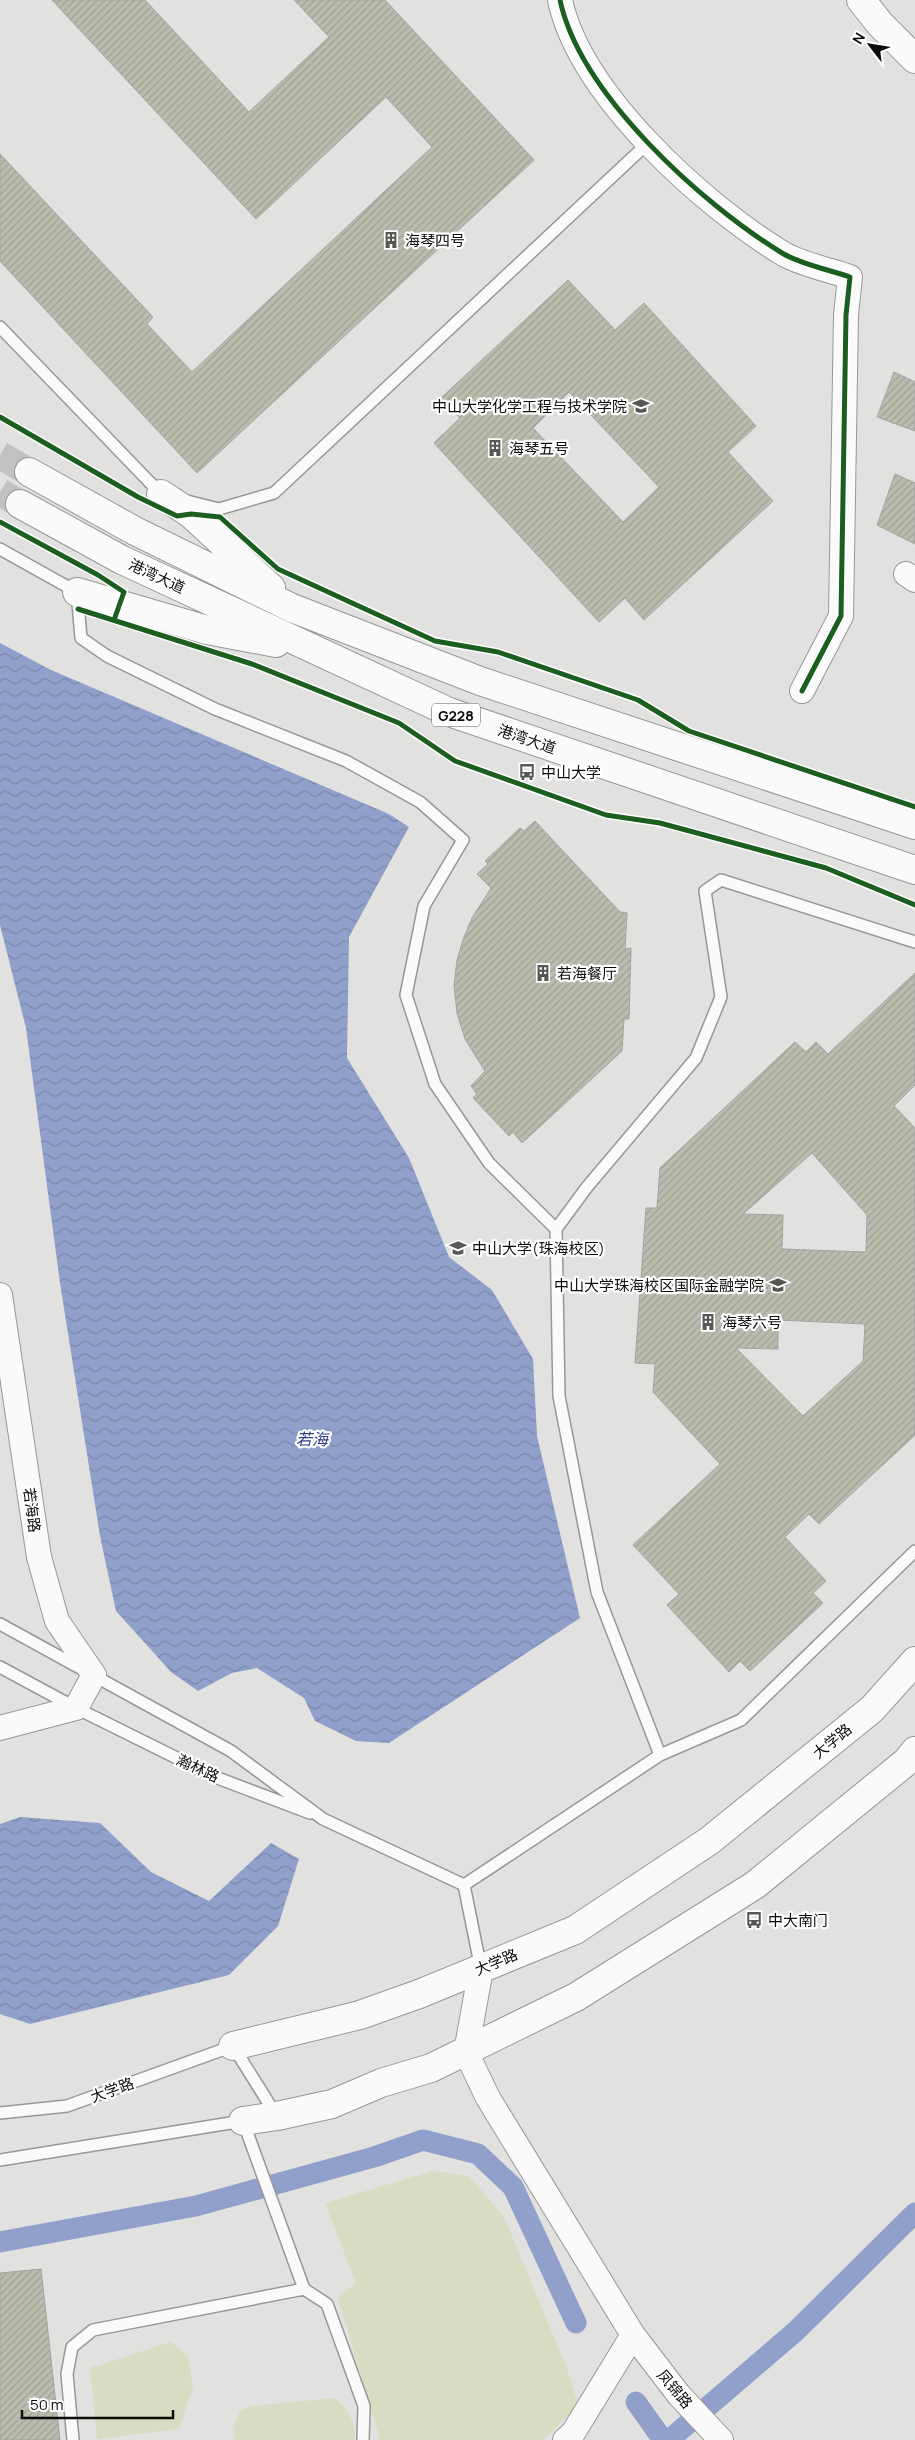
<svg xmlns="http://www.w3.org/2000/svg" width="915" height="2440" viewBox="0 0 915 2440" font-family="Manrope,'Noto Sans SC',sans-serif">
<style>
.green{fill:#d7ddc2}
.water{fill:url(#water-waves)}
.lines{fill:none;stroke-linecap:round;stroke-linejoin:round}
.canal{stroke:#90a0ca;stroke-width:21}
.building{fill:url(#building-hatch);stroke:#a3a3a2;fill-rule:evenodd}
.trunk-tunnel{stroke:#c1c1c0;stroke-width:28;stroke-dasharray:28 14;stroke-linecap:butt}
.service-casing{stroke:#979796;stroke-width:14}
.minor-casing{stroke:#979796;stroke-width:26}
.tertiary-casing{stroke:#979796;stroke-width:30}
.secondary-casing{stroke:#979796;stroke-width:30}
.trunk-casing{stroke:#979796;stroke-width:30}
.service{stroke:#fafafa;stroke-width:11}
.minor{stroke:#fafafa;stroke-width:24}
.tertiary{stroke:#fafafa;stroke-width:28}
.secondary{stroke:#fafafa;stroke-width:28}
.trunk{stroke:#fafafa;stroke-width:28}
.cycleway-casing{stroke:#fff;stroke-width:8}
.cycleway{stroke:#1b5e20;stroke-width:5}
.labels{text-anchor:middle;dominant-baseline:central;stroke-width:4.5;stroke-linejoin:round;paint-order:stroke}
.shield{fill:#fff;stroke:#545454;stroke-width:1}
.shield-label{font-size:14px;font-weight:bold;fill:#0b0b0a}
.poi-label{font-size:15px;fill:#0b0b0a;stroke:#fff;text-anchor:start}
.street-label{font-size:15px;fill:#0b0b0a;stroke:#fff}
.water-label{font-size:16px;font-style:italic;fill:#2b3f8a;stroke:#fff}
</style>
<defs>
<pattern id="water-waves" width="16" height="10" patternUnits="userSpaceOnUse" patternTransform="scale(1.25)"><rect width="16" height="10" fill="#90a0ca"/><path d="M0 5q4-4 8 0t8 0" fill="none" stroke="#7b88ac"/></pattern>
<pattern id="building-hatch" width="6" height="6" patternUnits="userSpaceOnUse" patternTransform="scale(1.25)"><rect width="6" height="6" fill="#babdae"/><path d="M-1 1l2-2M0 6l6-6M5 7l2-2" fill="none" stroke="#9fa194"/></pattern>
</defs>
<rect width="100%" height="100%" fill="#e1e1e0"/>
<!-- green -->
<path class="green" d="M 433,2171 L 469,2176 L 504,2217 L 566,2366 L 578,2405 L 544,2440 L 380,2440 L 338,2298 L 356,2283 L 325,2203 Z
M 171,2342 L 188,2356 L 193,2387 L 179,2429 L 97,2439 L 90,2368 Z
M 335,2398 C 347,2409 358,2424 354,2440 L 235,2440 L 233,2429 L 240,2411 L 251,2406 Z"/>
<!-- water -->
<path class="water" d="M 0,643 L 51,670 L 389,814 L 409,827 L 349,937 L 347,1058 L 409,1158 L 449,1257 L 492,1290 L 533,1359 L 537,1436 L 580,1618 L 389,1743 L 356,1741 L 315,1721 L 304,1698 L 257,1668 L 232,1673 L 198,1691 L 171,1672 L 116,1611 L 100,1536 L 60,1283 L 26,1028 L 0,925 Z
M 20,1817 L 100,1823 L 151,1872 L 209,1901 L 271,1843 L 299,1859 L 278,1926 L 229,1975 L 30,2024 L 0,2014 L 0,1824 Z"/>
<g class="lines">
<!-- canal -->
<path class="canal" d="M 0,2242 L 196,2206 L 374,2157 L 423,2140 L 478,2154 L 513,2187 L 576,2323
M 636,2402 L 663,2440
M 669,2440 L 796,2331 L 915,2213"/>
</g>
<!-- building -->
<path class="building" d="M 52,0 L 145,0 L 249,112 L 329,37 L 294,0 L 385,0 L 534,160 L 197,473 L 0,261 L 0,154 L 153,317 L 147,324 L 192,372 L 432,147 L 386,97 L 256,219 Z
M 568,280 L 615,330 L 644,303 L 756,426 L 728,452 L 773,501 L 644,620 L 625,598 L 599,622 L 434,443 L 460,418 L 441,398 ZM 569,392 L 659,487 L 623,522 L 533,428 Z
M 894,372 L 915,382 L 915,431 L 877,417 Z
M 895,474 L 915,483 L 915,544 L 877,525 Z
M 535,821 L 620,912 L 627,913 L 625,949 L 631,948 L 629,1019 L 624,1019 L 622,1051 L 522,1143 L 513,1132 L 509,1136 L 473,1098 L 477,1094 L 471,1086 L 485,1071 L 465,1039 L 457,1013 L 454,986 L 457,960 L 464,937 L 472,918 L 491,888 L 477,874 L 488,864 L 485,861 L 520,828 L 524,831 Z
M 915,973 L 915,1085 L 894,1106 L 915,1128 L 915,1435 L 819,1524 L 809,1514 L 785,1537 L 826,1581 L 813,1593 L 823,1603 L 750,1671 L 740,1661 L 729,1672 L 667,1605 L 679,1594 L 633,1545 L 720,1464 L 653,1392 L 655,1364 L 635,1363 L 646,1208 L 657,1208 L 660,1168 L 795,1042 L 806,1052 L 816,1042 L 828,1054 ZM 812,1153 L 867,1215 L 866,1252 L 782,1249 L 783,1215 L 743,1214 ZM 778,1320 L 865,1324 L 863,1361 L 803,1416 L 736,1348 L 778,1349 Z
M 41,2269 L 60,2440 L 0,2440 L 0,2273 Z"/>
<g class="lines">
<!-- trunk-tunnel -->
<path class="trunk-tunnel" d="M 0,455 L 29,472
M 0,492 L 20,504"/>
<!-- service casing -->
<g class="service-casing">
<path id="service" d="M 0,327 L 162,495
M 187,501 L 219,509 L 274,493 L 648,143
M 0,549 L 77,592 L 81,638 L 107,656 L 215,709 L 346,761 L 420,802 L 463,840 L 424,906 L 406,995 L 435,1084 L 489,1163 L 556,1229
M 0,1624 L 231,1751 L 323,1819 L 464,1885 L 481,1969
M 0,1667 L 76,1708 L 215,1777 L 310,1813
M 660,1755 L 597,1592 L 559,1396 L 556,1229 L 587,1187 L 696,1058 L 721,997 L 705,891 L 721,880 L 915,942
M 464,1885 L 660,1755 L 741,1720 L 915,1551
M 0,2113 L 67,2106 L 233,2046 L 276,2115
M 0,2160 L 243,2121 L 304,2289 L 93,2330 L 72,2347 L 67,2374 L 73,2440
M 304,2289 L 327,2304 L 364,2406 L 363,2440"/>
</g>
<!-- minor casing -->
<g class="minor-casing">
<path id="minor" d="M 560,0 C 580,94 702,204 782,253 C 800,264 830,270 850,277 L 846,315 L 841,616 L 802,691
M 906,574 L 915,580
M 0,1295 L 39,1557 L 57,1621 L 94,1675 L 76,1708 L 0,1728
M 481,1969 L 466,2052 L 488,2098 L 633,2335 L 573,2433 L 565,2440
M 633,2335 L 679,2395 L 721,2440"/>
</g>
<!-- tertiary casing -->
<g class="tertiary-casing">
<path id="tertiary" d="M 233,2046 L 360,2015 L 419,1994 L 575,1930 L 709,1841 L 872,1709 L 915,1661
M 243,2121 L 277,2116 L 332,2104 L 381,2083 L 431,2068 L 576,1997 L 755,1885 L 906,1762 L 915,1751"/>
</g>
<!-- secondary casing -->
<g class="secondary-casing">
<path id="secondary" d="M 861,0 L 880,24 L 915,59"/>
</g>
<!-- trunk casing -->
<g class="trunk-casing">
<path id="trunk" d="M 29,472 L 135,531 L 292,608 L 480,681 L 915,825
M 161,494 L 191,514 L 271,588
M 20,504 L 122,560 L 449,712 L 915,870
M 77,592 L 207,630 L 276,643"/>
</g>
<!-- service -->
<use href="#service" class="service"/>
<!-- minor -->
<use href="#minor" class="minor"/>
<!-- tertiary -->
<use href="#tertiary" class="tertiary"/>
<!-- secondary -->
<use href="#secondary" class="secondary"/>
<!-- trunk -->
<use href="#trunk" class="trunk"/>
<!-- cycleway casing -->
<g class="cycleway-casing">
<path id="cycleway" d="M 560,0 C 580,94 702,204 782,253 C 800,264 830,270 850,277 L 846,315 L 841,616 L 802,691
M 0,417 L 138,497 L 177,516 L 191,514 L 220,517 L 278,569 L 435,641 L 498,652 L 638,700 L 689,731 L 915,807
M 0,522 L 98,575 L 124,592 L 114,620
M 78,609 L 252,664 L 399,723 L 455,761 L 606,815 L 660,823 L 826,868 L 915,905"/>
</g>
<!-- cycleway -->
<use href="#cycleway" class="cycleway"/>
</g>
<!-- icons -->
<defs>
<g id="building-bare" transform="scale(1.35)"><path d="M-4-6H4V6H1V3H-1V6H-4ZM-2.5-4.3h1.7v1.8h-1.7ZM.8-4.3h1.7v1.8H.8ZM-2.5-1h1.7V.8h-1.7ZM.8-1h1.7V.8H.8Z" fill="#565655" stroke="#fff" stroke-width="2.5" paint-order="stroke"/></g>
<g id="university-bare" transform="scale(1.35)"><path d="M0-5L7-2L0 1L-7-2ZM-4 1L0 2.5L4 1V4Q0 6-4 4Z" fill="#565655" stroke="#fff" stroke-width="2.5" paint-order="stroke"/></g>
<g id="bus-bare" transform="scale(1.35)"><path d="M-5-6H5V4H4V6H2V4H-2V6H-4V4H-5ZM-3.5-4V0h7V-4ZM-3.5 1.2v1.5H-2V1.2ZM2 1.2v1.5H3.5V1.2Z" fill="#565655" stroke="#fff" stroke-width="2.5" paint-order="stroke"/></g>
</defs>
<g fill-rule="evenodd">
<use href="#building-bare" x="391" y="240"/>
<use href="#university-bare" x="641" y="406"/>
<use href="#building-bare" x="495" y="448"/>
<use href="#bus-bare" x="527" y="772"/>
<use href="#building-bare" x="543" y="973"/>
<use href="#university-bare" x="458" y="1248"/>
<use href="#university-bare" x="778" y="1285"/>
<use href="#building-bare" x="708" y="1322"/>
<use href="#bus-bare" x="754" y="1920"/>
</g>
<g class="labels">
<!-- shield labels -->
<rect class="shield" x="432" y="703.5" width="48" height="23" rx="4"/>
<g class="shield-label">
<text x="456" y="715">G228</text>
</g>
<!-- poi labels -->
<g class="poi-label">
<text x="405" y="240">海琴四号</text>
<text x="627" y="406" text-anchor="end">中山大学化学工程与技术学院</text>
<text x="509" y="448">海琴五号</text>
<text x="541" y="772">中山大学</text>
<text x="557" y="973">若海餐厅</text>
<text x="472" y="1248">中山大学(珠海校区)</text>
<text x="764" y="1285" text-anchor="end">中山大学珠海校区国际金融学院</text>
<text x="722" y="1322">海琴六号</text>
<text x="768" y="1920">中大南门</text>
</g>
<!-- street labels -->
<g class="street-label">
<text transform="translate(157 576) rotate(25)">港湾大道</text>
<text transform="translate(527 739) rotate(19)">港湾大道</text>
<text transform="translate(32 1510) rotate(82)">若海路</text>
<text transform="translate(832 1741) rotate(-39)">大学路</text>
<text transform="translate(198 1768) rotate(25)">瀚林路</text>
<text transform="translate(496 1962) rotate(-23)">大学路</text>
<text transform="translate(112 2090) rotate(-20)">大学路</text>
<text transform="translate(675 2389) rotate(50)">凤锦路</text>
</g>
<!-- water labels -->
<g class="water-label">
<text x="312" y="1439">若海</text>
</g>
</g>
<!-- north arrow -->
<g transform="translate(870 45) rotate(301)" stroke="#ffffff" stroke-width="4" paint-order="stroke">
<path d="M0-4L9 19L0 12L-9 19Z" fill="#0b0b0a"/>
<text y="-8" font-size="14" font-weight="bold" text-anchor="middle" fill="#0b0b0a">N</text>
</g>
<!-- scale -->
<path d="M22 2410v8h151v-8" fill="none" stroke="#0b0b0a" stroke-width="2.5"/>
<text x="30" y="2410" font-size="15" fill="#0b0b0a" stroke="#ffffff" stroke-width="4" paint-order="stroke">50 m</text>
</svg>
